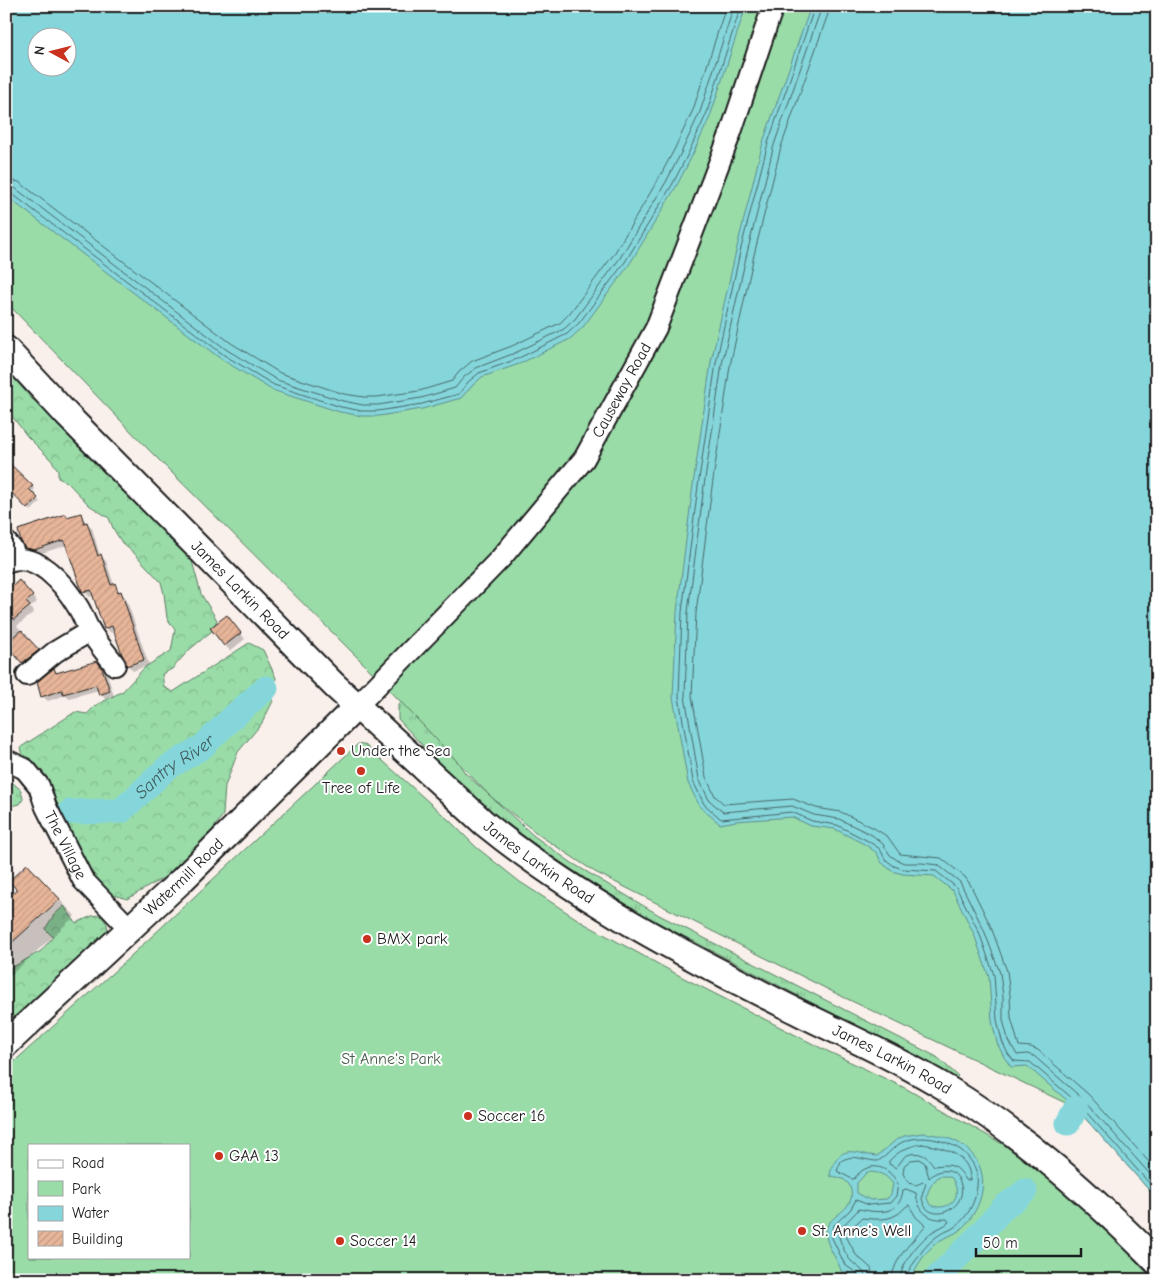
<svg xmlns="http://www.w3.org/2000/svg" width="1163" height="1286" viewBox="0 0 1163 1286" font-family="'Comic Neue',sans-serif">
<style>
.grass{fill:url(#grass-tufts);stroke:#5a7c62}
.forest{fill:url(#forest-crowns);stroke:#5a7c62}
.park{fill:#99dca8;stroke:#5a7c62;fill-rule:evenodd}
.water{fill:#85d6db;stroke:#5b8c8f;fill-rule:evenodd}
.shadow{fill:#0003}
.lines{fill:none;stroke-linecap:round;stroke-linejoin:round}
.shore{stroke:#466668;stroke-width:1}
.river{stroke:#85d6db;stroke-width:25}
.building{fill:url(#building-hatch);stroke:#1c1c1c}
.minor-casing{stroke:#1c1c1c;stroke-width:24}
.major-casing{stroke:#1c1c1c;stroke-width:29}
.minor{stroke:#fff;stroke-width:20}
.major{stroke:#fff;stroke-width:25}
.poi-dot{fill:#c8321e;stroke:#fff;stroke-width:2}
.labels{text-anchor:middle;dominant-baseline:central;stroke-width:4;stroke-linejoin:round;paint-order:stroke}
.street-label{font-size:16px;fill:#1c1c1c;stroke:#fff}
.poi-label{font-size:16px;fill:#1c1c1c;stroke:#fff;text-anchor:start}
.park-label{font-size:16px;fill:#485f4d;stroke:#fff}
.water-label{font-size:18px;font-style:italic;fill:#415d5f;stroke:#fff}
</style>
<defs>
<pattern id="grass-tufts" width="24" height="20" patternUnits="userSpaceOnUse" patternTransform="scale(1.25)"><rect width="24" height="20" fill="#99dca8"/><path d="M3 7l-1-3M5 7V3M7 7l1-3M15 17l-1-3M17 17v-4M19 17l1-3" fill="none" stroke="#83bc90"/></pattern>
<pattern id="forest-crowns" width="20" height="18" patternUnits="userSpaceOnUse" patternTransform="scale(1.25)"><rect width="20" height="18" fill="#99dca8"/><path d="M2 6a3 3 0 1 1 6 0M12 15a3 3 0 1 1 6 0" fill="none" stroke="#83bc90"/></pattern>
<pattern id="building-hatch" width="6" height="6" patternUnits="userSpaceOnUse" patternTransform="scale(1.25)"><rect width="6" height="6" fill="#e7b599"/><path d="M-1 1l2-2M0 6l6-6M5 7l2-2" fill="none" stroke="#c69b83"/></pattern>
</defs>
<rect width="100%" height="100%" fill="#faf0eb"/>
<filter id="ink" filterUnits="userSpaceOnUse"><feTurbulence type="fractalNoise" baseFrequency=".02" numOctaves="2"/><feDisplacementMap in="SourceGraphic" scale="10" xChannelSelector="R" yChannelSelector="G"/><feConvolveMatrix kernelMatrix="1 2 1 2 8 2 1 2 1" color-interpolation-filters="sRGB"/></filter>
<g filter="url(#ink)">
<!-- grass -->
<path class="grass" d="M 424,677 L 457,761 L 465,773 L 534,836 L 572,863 L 659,915 L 937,1057 L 958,1076 L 956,1078 L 628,907 C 575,875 521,841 475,799 C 448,774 423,746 398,719 L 398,705 Z
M 6,777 L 21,790 L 23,799 L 20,804 L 6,807 Z"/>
<!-- forest -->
<path class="forest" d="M 6,369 L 31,398 L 46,410 L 51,418 L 61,424 L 94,459 L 99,468 L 113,476 L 164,529 L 167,537 L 192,561 L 201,594 L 217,620 L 212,631 L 189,650 L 172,669 L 162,674 L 164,687 L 173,692 L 249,643 L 263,650 L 276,678 L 273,701 L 262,723 L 238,752 L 225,786 L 223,815 L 201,846 L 165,877 L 127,899 L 100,891 L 23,757 L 21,747 L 75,712 L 87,714 L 96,705 L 123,691 L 145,667 L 171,651 L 175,630 L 167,618 L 164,594 L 161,582 L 134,553 L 122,543 L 113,528 L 109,518 L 89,505 L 67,482 L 58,478 L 58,470 L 52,461 L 27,436 L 6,408 Z
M 64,906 L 76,923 L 92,916 L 101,915 L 107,924 L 109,938 L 47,991 L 6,1023 L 6,971 L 41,951 L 53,937 L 45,929 L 54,915 Z"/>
<!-- park -->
<path class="park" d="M 6,6 L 1157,6 L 1157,1199 L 1076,1108 L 839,995 L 595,872 L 539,835 L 490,796 L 382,682 L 149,450 L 6,302 ZM 38,38 L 68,38 L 68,68 L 38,68 Z
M 358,744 L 364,744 L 451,822 L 476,847 L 520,882 L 585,924 L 682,977 L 821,1048 L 905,1088 L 1004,1145 L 1049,1177 L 1129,1253 L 1153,1280 L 6,1280 L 6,1069 L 120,966 ZM 29,1145 L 189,1145 L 189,1257 L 29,1257 Z"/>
<!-- water -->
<path class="water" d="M 6,6 L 746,6 L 710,117 L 691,158 L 676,187 L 629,265 L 583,327 L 570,339 L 519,364 L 482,377 L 472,386 L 461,398 L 422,409 L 379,416 L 362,416 L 340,412 L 272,390 L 221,359 L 6,196 ZM 38,38 L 68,38 L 68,68 L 38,68 Z
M 811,6 L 1157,6 L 1157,1199 L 1076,1108 L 1027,1066 L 1011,1067 L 1004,1057 L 997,1043 L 992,1021 L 989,977 L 974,934 L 953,891 L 934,876 L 903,874 L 892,871 L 881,862 L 877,853 L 866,845 L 835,829 L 811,826 L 792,817 L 736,821 L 720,824 L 700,807 L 688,783 L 673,697 L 677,612 L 693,485 L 711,362 L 736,251 L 763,142 Z
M 922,1133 C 944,1135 965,1141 977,1161 C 990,1184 979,1213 960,1230 C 952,1236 941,1238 934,1245 C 923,1255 916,1267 910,1280 L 854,1280 L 855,1278 L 845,1271 L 842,1274 C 839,1259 825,1247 826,1231 C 828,1214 855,1212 851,1190 C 849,1179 839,1177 830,1176 C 830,1171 832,1169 834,1164 C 843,1143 860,1155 877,1156 L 896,1140 L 904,1136 ZM 867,1172 C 879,1172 886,1174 893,1184 L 891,1194 L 887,1199 L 870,1200 L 857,1193 L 857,1183 ZM 939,1176 L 946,1176 L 952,1178 C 975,1217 899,1217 939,1176 Z"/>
<!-- shadow -->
<path class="shadow" d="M 6,463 L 21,475 L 35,489 L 31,493 L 40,502 L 31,511 L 10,488 L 7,491 L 6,489 Z
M 66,515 L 69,518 L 80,515 L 92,528 L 100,556 L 106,561 L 114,585 L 126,598 L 149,665 L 133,671 L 128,665 L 116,632 L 111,633 L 106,628 L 94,595 L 90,597 L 83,590 L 67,545 L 39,554 L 31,553 L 26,547 Z
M 24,587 L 37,602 L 30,608 L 34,612 L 17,626 L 43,656 L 28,668 L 6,643 L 6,593 Z
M 227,616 L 245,639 L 230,651 L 211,628 Z
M 96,662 L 107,674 L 114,696 L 105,699 L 99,690 L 69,698 L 66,695 L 48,701 L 42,696 L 54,670 L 58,673 Z
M 6,714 L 12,720 L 6,725 Z
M 27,865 L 75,916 L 11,975 L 6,970 L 6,901 L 18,890 Z
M 845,1272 L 854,1279 L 855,1280 L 840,1280 Z"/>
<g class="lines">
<!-- shore -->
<path class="shore" d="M 815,6 L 768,143 L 740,252 L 716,363 L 698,486 L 682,612 L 679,697 L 693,781 L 704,804 L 721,819 L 792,812 L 812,821 L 837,825 L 868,841 L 880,849 L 885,859 L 894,866 L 903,869 L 936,871 L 956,887 L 979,932 L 994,975 L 997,1020 L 1002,1041 L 1008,1054 L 1014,1061 L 1030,1062 L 1079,1104 L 1157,1192
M 822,6 L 774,145 L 747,253 L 722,364 L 704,486 L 688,612 L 685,696 L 699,779 L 709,800 L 723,812 L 792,806 L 814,815 L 839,819 L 872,835 L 883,844 L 890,855 L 897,860 L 904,863 L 922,863 L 938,865 L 960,882 L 984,930 L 1000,973 L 1003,996 L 1003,1020 L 1008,1039 L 1017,1055 L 1027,1054 L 1034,1056 L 1084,1100 L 1157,1182
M 829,6 L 828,14 L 781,147 L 754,255 L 730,366 L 712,487 L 696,613 L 692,696 L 706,777 L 715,796 L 724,804 L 793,799 L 816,808 L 841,812 L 874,828 L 888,837 L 900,854 L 941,858 L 965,877 L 970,884 L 991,927 L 1007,971 L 1010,995 L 1011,1018 L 1019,1046 L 1031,1047 L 1038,1050 L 1089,1095 L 1157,1171
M 6,179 L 19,182 L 231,343 L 280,373 L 344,394 L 364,397 L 377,397 L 419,391 L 452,381 L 459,372 L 472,361 L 512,346 L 560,323 L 569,314 L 614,254 L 659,178 L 674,150 L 693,110 L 726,6
M 6,186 L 15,188 L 227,350 L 277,380 L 343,401 L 363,405 L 378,405 L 421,398 L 455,388 L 464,377 L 476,368 L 515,353 L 564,329 L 575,319 L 620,258 L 666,182 L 681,153 L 700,112 L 734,6
M 6,192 L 11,193 L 224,355 L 274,385 L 341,407 L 362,411 L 378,411 L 422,404 L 459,394 L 468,382 L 479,373 L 517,359 L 567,334 L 579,323 L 625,262 L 672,185 L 687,156 L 706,115 L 741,6
M 922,1144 C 942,1147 971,1154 970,1180 L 966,1180 C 957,1164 951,1164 934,1166 C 927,1155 918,1150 905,1156 L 896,1168 L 889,1164 L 889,1161 C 899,1151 908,1146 922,1144 Z
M 911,1160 L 919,1159 L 925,1163 L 929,1178 C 932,1176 934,1173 938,1172 C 946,1169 954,1171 958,1178 C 975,1207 927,1229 922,1198 C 922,1192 925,1188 926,1183 L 923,1182 L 916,1185 L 909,1183 L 903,1174 L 904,1166 Z
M 859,1280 L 858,1274 L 845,1265 L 832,1238 L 832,1230 L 834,1225 L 850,1210 L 856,1200 L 869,1205 L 890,1203 L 896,1196 L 898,1184 C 888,1164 867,1160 854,1179 L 852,1179 L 837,1171 L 841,1161 C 854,1153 864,1161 878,1161 C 886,1157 891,1149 899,1144 C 915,1134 938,1138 954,1146 C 965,1151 975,1163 977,1175 C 979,1194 971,1214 956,1226 C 950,1231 942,1232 936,1237 C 927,1244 920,1253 914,1263 C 910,1268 907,1273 906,1280
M 866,1280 C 865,1269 858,1268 851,1261 C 846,1256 838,1238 838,1231 L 859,1209 C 878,1213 900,1216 903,1190 L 906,1189 L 916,1193 C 918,1211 928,1221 947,1219 L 949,1222 C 945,1226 938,1228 932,1232 C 919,1242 901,1262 900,1280
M 873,1280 L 871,1268 L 856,1255 L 845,1234 L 862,1218 C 873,1219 886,1221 896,1215 C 901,1213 904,1207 909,1205 L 916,1217 L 926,1226 C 913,1241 893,1258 892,1280"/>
<!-- river -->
<g class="river">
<path id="s1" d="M 70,812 L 121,811 L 167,768 L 202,747 L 233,717 L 266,688"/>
<path d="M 1068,1123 L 1076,1108"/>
<path d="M 935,1280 L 983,1231 L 1005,1206 L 1017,1198 L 1025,1191"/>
</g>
</g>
<!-- building -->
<path class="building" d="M 6,460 L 33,486 L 29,489 L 38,498 L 27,509 L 6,487 Z
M 81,513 L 84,523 L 87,522 L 98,556 L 101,554 L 111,585 L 115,583 L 118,592 L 121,591 L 144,660 L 126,666 L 112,626 L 104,629 L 91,590 L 84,592 L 82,591 L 64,540 L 34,550 L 25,548 L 21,542 L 18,530 L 66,514 L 67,517 Z
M 19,580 L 33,596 L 26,602 L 30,606 L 6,626 L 6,592 Z
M 227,615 L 241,633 L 224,646 L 210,628 Z
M 21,630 L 39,650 L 22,663 L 6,645 L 6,643 Z
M 97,661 L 102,668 L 110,691 L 99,695 L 96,685 L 63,694 L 62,690 L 41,697 L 37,682 L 54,668 L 56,673 Z
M 27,864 L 60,899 L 6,948 L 6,899 L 17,890 L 9,881 Z"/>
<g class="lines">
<!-- minor casing -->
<g class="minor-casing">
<g id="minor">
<path d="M 6,542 L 13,550 L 15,558"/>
<path d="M 6,562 C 36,549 64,584 78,607 C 83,615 85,623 90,631 C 97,643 107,654 115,665"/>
<path d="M 27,675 L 55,652 L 90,631"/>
<path id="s2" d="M 357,706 L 501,558 L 584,459 L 656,328 L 731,132 L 773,6"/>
<path id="s3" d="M 6,760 L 25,769 L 39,786 L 46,807 L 83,880 L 130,929"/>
</g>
</g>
<!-- major casing -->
<g class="major-casing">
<g id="major">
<path id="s4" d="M 6,349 L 67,415 L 334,685 L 484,823 C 581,902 692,959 804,1015 C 853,1039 904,1062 951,1091 C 1028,1139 1094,1198 1157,1262"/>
<path id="s5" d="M 6,1044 L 181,881 L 357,706"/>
</g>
</g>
<!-- minor -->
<use href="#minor" class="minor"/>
<!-- major -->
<use href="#major" class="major"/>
</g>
</g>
<!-- markers -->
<g class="poi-dot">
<circle cx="341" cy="751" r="5"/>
<circle cx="361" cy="771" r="5"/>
<circle cx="367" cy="939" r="5"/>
<circle cx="468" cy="1116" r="5"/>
<circle cx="219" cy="1156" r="5"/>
<circle cx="802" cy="1231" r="5"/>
<circle cx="340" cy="1241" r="5"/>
</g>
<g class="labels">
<!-- street labels -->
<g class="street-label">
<text stroke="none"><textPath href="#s2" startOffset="414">Causeway Road</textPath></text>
<text stroke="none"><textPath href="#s4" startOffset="336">James Larkin Road</textPath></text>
<text stroke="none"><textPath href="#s3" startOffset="108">The Village</textPath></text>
<text stroke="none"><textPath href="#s4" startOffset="741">James Larkin Road</textPath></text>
<text stroke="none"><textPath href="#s5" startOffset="244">Watermill Road</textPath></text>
<text stroke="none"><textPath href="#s4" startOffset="1146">James Larkin Road</textPath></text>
</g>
<!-- poi labels -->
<g class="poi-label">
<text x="351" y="751">Under the Sea</text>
<text x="361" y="788" text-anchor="middle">Tree of Life</text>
<text x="377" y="939">BMX park</text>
<text x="478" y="1116">Soccer 16</text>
<text x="229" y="1156">GAA 13</text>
<text x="812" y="1231">St. Anne's Well</text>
<text x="350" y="1241">Soccer 14</text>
</g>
<!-- park labels -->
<g class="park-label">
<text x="391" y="1059">St Anne's Park</text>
</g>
<!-- water labels -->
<g class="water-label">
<text stroke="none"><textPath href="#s1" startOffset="121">Santry River</textPath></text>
</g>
</g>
<!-- margin -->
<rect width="1163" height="1286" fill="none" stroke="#fff" stroke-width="25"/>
<rect x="12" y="12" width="1138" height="1261" fill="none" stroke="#1c1c1c" stroke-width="2" filter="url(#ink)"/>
<!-- legend -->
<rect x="28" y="1144" width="162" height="115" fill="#ffffff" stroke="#a4a4a4"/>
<rect x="38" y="1160" width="25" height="8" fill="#ffffff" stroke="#a4a4a4"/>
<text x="72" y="1168" font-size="15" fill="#1c1c1c">Road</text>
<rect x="38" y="1181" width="25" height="15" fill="#99dca8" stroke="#a4a4a4"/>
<text x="72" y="1194" font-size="15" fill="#1c1c1c">Park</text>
<rect x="38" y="1206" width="25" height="15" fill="#85d6db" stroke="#a4a4a4"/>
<text x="72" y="1218" font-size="15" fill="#1c1c1c">Water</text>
<rect x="38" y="1231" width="25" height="15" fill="url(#building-hatch)" stroke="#a4a4a4"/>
<text x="72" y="1244" font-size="15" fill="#1c1c1c">Building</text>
<!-- north arrow -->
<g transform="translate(52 52) rotate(277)"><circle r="24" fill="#ffffff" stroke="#a4a4a4"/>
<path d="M0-4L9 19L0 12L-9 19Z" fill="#c8321e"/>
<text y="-8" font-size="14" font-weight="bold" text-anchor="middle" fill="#1c1c1c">N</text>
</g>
<!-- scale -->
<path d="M976 1248v8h105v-8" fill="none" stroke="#1c1c1c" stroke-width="2.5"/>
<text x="983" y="1248" font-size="15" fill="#1c1c1c" stroke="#ffffff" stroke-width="4" paint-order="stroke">50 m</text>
</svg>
